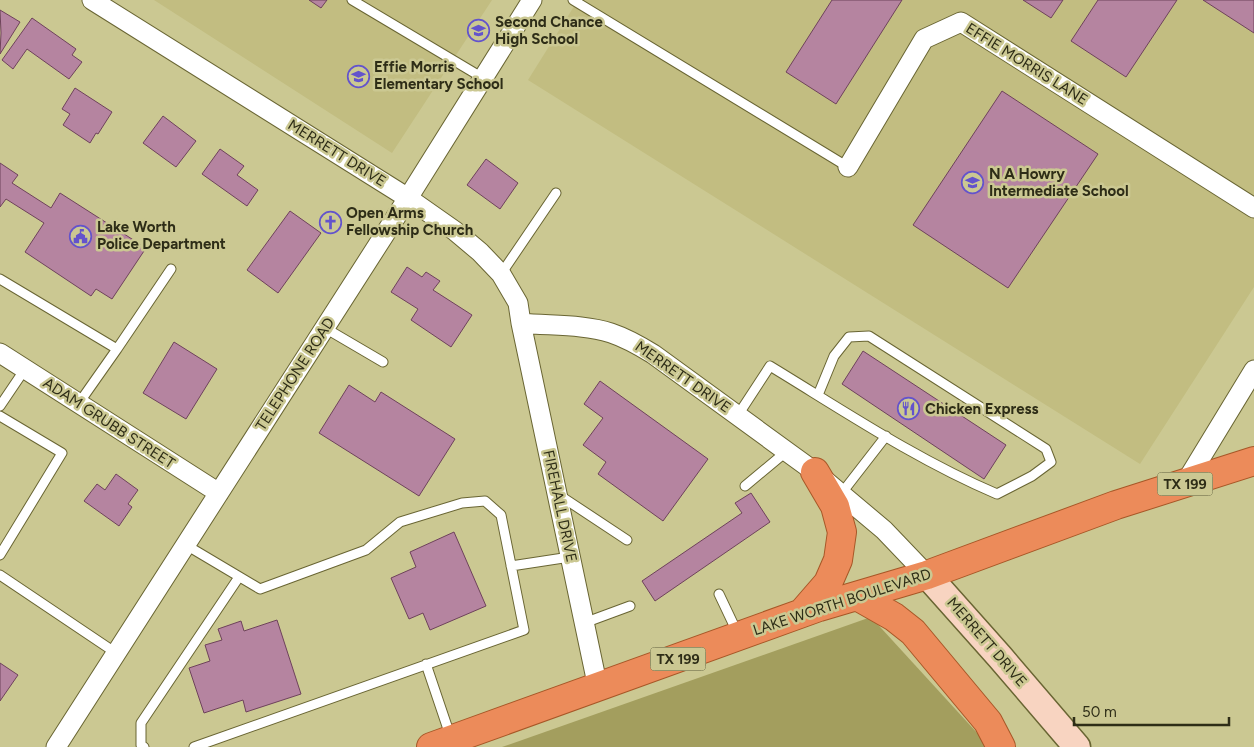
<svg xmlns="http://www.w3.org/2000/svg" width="1254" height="747" viewBox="0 0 1254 747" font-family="Figtree,sans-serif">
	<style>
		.built { fill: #c2bd81 }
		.green { fill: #a39e5e }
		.building { fill: #b584a0; stroke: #6e425b }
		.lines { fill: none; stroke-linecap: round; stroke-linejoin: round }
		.service-casing { stroke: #696533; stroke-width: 11 }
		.minor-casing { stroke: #696533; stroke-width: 21 }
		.secondary-casing { stroke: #696533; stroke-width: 29 }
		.trunk-casing { stroke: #a75727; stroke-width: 30 }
		.service { stroke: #fff; stroke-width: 9 }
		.minor { stroke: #fff; stroke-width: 19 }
		.secondary { stroke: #f8d4c1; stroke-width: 26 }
		.trunk { stroke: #ec8b5a; stroke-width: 28 }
		.labels { text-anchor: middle; stroke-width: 5; stroke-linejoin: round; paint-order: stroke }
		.shield { fill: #cbc892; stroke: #5d5c3c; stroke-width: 1 }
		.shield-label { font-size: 14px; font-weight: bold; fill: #2e2d17 }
		.poi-label { font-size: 15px; font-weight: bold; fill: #2e2d17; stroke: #cbc892; text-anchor: start }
		.street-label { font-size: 15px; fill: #2e2d17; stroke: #cbc892 }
	</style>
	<rect width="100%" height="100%" fill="#cbc892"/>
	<path class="built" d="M154,0H492L392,153Z
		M578,0H1254V287L1140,464L528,80Z"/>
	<path class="green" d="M871,617L990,747H502Z"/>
	<path class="building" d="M309,0H327L321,8Z
		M832,0H902L836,104L786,72Z
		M1023,0H1063L1051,18Z
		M1098,0H1177L1126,77L1071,41Z
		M1203,0H1254V33Z
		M0,10L20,22L0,54L1,33Z
		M32,18L76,49L72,55L82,62L69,79L27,49L13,69L2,60Z
		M75,88L112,112L98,134L96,133L90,143L63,125L70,114L62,109Z
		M1002,91L1098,154L1008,288L913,225Z
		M163,116L196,141L176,167L143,143Z
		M220,149L244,166L237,175L258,190L247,206L202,174Z
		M486,159L518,183L500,209L467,185Z
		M0,163L18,175L12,183L51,208L60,193L146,248L112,299L96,289L91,296L25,252L44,223L6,199L0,207Z
		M290,211L321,233L278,293L247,270Z
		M407,267L422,277L426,272L440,281L433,290L472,315L451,347L411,320L418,309L391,292Z
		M174,342L217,369L186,419L143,393Z
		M863,351L1006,445L984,479L842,384Z
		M600,381L708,459L663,521L598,474L606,462L583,445L603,418L584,404Z
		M349,385L375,402L381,392L455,439L419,496L319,433Z
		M116,474L138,490L128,504L132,507L119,526L84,501L97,484L105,490Z
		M751,493L770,522L655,601L642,581L742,513L735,503Z
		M454,532L486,606L430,630L423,613L409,619L391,578L416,567L410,552Z
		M277,620L301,694L246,712L243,700L204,713L189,668L210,661L205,645L222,640L218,629L241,621L244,631Z
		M0,663L18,675L0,701Z"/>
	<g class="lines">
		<defs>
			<path id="service" d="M352,0L483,78
				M573,0L848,167
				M501,274L556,193
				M0,279L117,349L79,403
				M325,328L383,362
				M117,349L171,269
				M0,406L25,369
				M738,415L770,366C844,411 917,460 997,494L1032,476L1051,462L1046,449L869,336L849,337L834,356L818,395
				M0,416L62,453L0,555
				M745,486L787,451
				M841,494L886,436
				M559,495L627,540
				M186,545L260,589L366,550L400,522L462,503L485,501L501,515L524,630L194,747
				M511,566L570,557
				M0,575L116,653
				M719,594L738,634
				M584,623L630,606
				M426,664L451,738
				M144,747L141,745V723L239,577"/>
			<path id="minor" d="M92,0L408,198L455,231L480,252L501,274L518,303L521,323L598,688
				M848,167L924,39L961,22L1254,208
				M521,323C550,326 583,324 611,333C626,338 640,346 653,354L815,472L884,530L927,575
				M0,353L219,493
				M1184,485L1254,370
				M56,747L408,198L532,0"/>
			<path id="secondary" d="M927,575L1000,657L1077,747"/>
			<path id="trunk" d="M857,596L894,617L913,632L988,722L1001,747
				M802,613L828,583L838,560L842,532L835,506L815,472
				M431,747L819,607L927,575L1116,505L1254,461"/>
		</defs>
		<use href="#service" class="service-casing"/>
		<use href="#minor" class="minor-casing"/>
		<use href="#secondary" class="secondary-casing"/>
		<use href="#trunk" class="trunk-casing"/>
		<use href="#service" class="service"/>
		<use href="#minor" class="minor"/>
		<use href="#secondary" class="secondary"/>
		<use href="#trunk" class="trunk"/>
	</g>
	<defs>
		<symbol id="school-ring" viewBox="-11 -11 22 22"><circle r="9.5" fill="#cbc892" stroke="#6353cc" stroke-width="1.5"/><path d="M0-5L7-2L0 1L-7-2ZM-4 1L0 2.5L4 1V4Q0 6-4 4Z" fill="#6353cc"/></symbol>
		<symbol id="church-ring" viewBox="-11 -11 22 22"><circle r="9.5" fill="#cbc892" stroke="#6353cc" stroke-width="1.5"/><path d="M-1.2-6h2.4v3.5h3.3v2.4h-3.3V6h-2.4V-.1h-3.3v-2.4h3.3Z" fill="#6353cc"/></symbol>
		<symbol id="civic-ring" viewBox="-11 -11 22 22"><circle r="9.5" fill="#cbc892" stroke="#6353cc" stroke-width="1.5"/><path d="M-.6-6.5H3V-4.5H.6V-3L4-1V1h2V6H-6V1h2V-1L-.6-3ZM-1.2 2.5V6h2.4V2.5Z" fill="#6353cc"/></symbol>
		<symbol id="restaurant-ring" viewBox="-11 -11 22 22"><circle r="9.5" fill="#cbc892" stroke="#6353cc" stroke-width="1.5"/><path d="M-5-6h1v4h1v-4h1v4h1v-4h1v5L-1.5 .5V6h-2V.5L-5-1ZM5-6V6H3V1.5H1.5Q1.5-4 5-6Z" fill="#6353cc"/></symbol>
	</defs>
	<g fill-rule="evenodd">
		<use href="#school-ring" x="466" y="18" width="25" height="25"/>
		<use href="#school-ring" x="346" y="64" width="25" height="25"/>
		<use href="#school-ring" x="960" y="170" width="25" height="25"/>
		<use href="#church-ring" x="318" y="210" width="25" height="25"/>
		<use href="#civic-ring" x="68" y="224" width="25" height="25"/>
		<use href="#restaurant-ring" x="896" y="396" width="25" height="25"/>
	</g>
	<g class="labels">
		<g class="shield">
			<rect x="1157.5" y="472.5" width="55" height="23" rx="4"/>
			<rect x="650.5" y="647.5" width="55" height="23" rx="4"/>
		</g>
		<g class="shield-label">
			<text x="1185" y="489">TX 199</text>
			<text x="678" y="664">TX 199</text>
		</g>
		<g class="poi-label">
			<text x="495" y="27">Second Chance<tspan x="495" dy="17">High School</tspan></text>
			<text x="374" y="72">Effie Morris<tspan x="374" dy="17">Elementary School</tspan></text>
			<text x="989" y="179">N A Howry<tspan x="989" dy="17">Intermediate School</tspan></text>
			<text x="346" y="218">Open Arms<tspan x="346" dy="17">Fellowship Church</tspan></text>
			<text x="97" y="232">Lake Worth<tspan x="97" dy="17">Police Department</tspan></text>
			<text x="925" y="414">Chicken Express</text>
		</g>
		<g class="street-label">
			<text transform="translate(1027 64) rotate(32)" y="5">EFFIE MORRIS LANE</text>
			<text transform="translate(337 153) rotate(32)" y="5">MERRETT DRIVE</text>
			<text transform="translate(295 374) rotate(-57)" y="5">TELEPHONE ROAD</text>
			<text transform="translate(683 377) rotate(35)" y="5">MERRETT DRIVE</text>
			<text transform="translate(109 423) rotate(33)" y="5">ADAM GRUBB STREET</text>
			<text transform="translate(560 506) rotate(78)" y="5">FIREHALL DRIVE</text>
			<text transform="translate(842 602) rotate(-18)" y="5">LAKE WORTH BOULEVARD</text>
			<text transform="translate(987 642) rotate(49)" y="5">MERRETT DRIVE</text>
		</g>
	</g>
	<path d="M1074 717v8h155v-8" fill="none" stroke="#2e2d17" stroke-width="2.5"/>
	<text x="1082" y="717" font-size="15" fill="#2e2d17" stroke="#cbc892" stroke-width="4" paint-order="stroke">50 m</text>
</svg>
